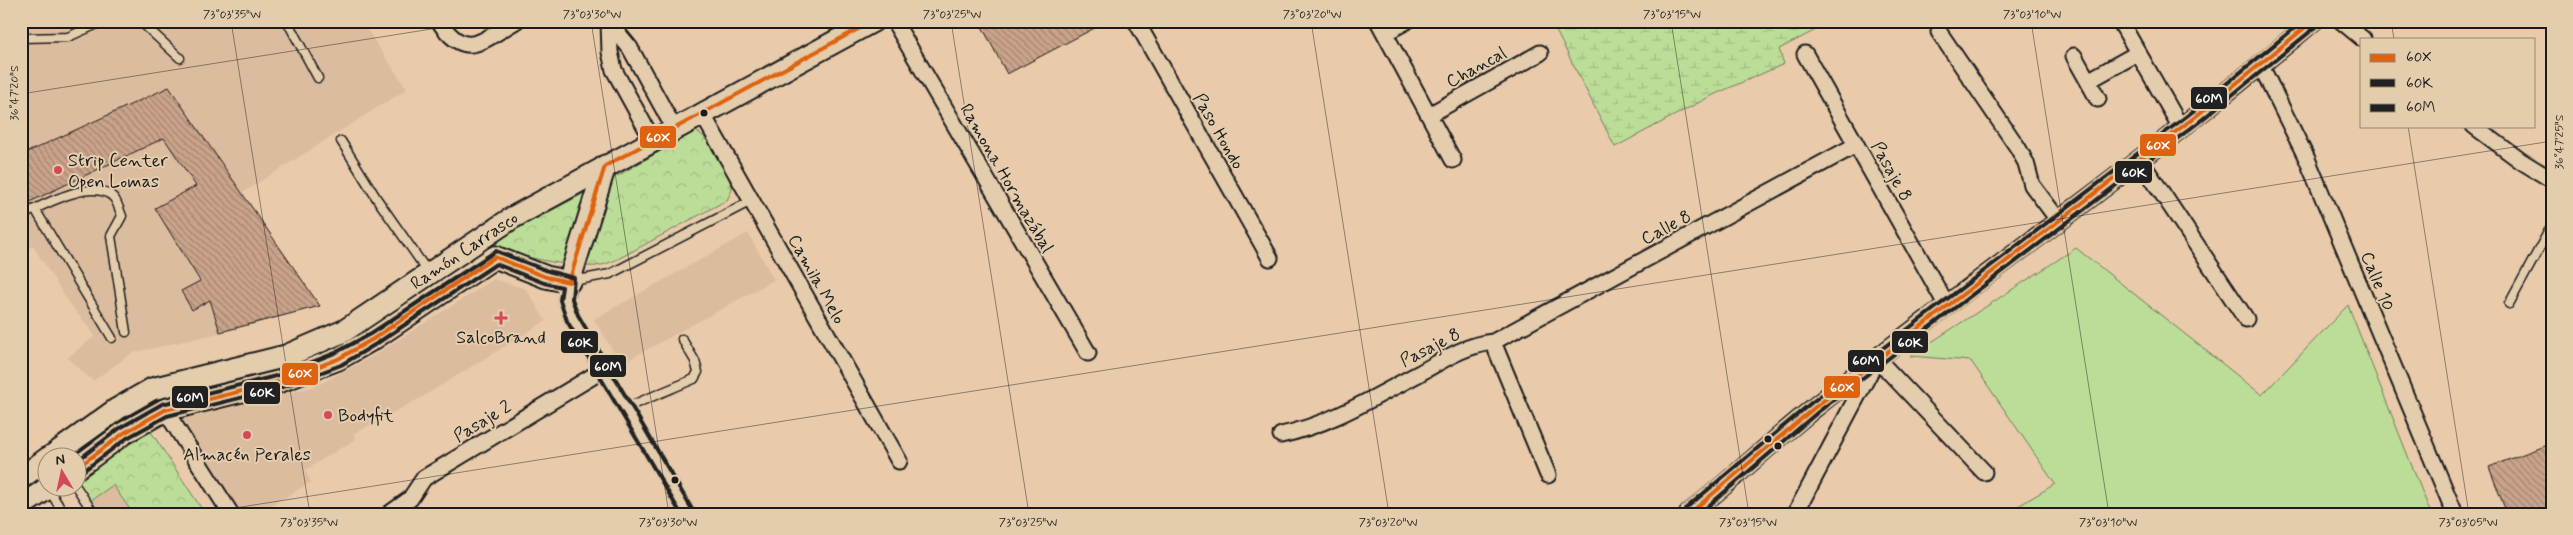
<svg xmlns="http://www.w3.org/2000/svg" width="2573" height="535" viewBox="0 0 2573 535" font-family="Mynerve,sans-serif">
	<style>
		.built { fill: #dcbc9e }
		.green { fill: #bcdd97; stroke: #6c7c5a }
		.wetland { fill: url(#wetland-marsh); stroke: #6c7c5a }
		.park { fill: url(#park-crowns); stroke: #6c7c5a }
		.building { fill: url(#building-back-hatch); stroke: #1c1c1c }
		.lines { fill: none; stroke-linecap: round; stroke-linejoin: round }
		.service-casing { stroke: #1c1c1c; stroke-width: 11 }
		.minor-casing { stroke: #1c1c1c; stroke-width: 19 }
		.tertiary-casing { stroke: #1c1c1c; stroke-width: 22 }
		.secondary-casing { stroke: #1c1c1c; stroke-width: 25 }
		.service { stroke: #e4cdad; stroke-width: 8 }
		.minor { stroke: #e4cdad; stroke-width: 15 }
		.tertiary { stroke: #e4cdad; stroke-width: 19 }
		.secondary { stroke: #e4cdad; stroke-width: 21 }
		.bus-1-casing { stroke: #e4cdad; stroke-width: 8 }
		.bus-2-casing { stroke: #e4cdad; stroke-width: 8 }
		.bus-3-casing { stroke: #e4cdad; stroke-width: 8 }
		.bus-1 { stroke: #df6210; stroke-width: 4 }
		.bus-2 { stroke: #212121; stroke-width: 4 }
		.bus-3 { stroke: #212121; stroke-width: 4 }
		.ticks { fill: none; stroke: #1c1c1c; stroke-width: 1; stroke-opacity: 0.45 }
		.bus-dot { fill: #1c1c1c; stroke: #e4cdad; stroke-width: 2 }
		.poi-dot { fill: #d1495b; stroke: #e4cdad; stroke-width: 2 }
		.labels { text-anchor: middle; stroke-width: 4; stroke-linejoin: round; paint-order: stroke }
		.street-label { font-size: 18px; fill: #1c1c1c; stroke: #e4cdad }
		.poi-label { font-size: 18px; fill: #1c1c1c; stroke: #e4cdad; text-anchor: start }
		.line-badge { stroke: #e4cdad; stroke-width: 2 }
		.badge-label { font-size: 14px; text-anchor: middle; font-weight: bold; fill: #fff }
		.neatline { fill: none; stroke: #1c1c1c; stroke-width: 2 }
		.ticks-label { font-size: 12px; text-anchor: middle; fill: #1c1c1c }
	</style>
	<defs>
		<pattern id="wetland-marsh" width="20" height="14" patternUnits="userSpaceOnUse" patternTransform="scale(1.25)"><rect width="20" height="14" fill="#bcdd97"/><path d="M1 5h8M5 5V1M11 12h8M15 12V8" fill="none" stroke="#a1bd82"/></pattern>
		<pattern id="park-crowns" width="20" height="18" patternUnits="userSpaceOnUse" patternTransform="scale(1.25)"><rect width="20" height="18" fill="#bcdd97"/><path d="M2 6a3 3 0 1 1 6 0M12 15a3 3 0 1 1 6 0" fill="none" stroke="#a1bd82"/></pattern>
		<pattern id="building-back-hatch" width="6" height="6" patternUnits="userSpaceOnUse" patternTransform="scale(1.25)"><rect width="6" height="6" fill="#caa38a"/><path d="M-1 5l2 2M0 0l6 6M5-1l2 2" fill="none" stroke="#a38470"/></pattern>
	</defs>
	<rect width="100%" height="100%" fill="#e9cbab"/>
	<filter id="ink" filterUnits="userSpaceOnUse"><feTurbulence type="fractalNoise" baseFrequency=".02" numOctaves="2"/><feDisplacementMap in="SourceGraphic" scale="10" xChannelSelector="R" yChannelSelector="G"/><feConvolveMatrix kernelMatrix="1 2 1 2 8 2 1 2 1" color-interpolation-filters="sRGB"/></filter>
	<g filter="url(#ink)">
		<path class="built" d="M21,21H361L407,89L242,193L320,306L237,329L132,353L93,381L67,358L95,336L67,300L33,246L21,252Z
			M748,233L774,280L621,364L594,319Z
			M494,279L526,289L546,321L419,399L353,434L356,439L305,470L311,482L257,514H242L178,420L316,386L371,357Z
			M113,485L133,514H70Z"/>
		<path class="green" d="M2076,248L2262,395L2348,305L2431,514H2005L2055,484L1971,361L1910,356Z"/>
		<path class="wetland" d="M1551,21H1833L1779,49L1784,64L1713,95L1615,147Z"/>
		<path class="park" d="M695,131C707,133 731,177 732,190L727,200L618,259C611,262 604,265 596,266C579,268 503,256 495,243L501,237L619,175Z
			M144,421L205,514H133L113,485L87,503C84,498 78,492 78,486C73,462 126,433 144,421Z"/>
		<path class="building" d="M979,21H1108L1007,74Z
			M169,87L242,193L320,306L220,332L210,300L192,310L181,291L200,281L155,208L196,186L164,138L21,206V155Z
			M2552,443V514H2507L2489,467Z"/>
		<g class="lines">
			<defs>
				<path id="service" d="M140,21L180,58
					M287,21L318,78
					M21,38L68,37L104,21
					M341,141L377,199L428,272
					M35,209L112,338
					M21,216C41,206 94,176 114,198C117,202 120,211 122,216L111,236L126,332
					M573,281L610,274L751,201
					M2509,304L2552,225
					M625,408L694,379L698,372L695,361L682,339
					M36,469L64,514
					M77,488L94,514"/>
				<path id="minor" d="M439,21C466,62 482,40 516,21
					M608,21L630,48L675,130
					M894,21L1088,353
					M1136,21L1270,258
					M1378,21L1453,160
					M2120,21L2181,128
					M2341,21L2363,39
					M609,23L610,52L614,70L653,141
					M1939,32L2018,148L2026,163L2032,185L2059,221
					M1385,33L1407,21
					M1805,54L1947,306
					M2074,56L2098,99
					M2261,66L2307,159L2455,514
					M2088,81L2138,53
					M703,115L899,461
					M1429,115L1540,53
					M2474,126L2521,161L2552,180
					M2140,160L2246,319
					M569,282L566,299L572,318L688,514
					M1493,342L1548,475
					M165,410L231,514
					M1281,435C1332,424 1374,397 1420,373C1443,360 1465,345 1493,342L1856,145
					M389,514L410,499L424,478L603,370
					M1795,514L1877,359L1984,472"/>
				<path id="tertiary" d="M1689,514C1738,475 1783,431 1833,393C1992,267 2159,152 2313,21"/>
				<g id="secondary">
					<path d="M495,257L546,277L569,282L605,166"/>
					<path id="s1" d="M49,458L117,409L152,389L286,356L344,331L512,218L873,21"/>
					<path d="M78,467L124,433L165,410L278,382L338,359L373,339L495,257"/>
					<path d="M21,478L48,458"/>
					<path d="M21,506L48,488"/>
				</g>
			</defs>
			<use href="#service" class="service-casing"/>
			<use href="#minor" class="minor-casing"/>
			<use href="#tertiary" class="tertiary-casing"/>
			<use href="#secondary" class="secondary-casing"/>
			<use href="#service" class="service"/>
			<use href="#minor" class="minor"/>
			<use href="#tertiary" class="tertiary"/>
			<use href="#secondary" class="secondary"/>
			<defs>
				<path id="bus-1" d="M78,467L124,433L165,410L278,382L338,359L373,339L495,257L546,277L569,282L605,166L873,21
					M1689,514L1814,408L2195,117L2313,21"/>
				<path id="bus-2" d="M82,472L127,438L167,416L280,388L341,365L376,344L496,264L544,283L562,287L560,300L567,321L681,514
					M1699,514L1818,412L2199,122L2317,26"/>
				<path id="bus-3" d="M78,460L120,428L162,404L276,376L335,353L370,334L496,251L548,271L574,278L572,299L578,315L693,511
					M1685,509L1811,403L2192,112L2303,21"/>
			</defs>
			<use href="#bus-1" class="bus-1-casing"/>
			<use href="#bus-2" class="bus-2-casing"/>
			<use href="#bus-3" class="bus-3-casing"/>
			<use href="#bus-1" class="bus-1"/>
			<use href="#bus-2" class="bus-2"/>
			<use href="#bus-3" class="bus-3"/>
		</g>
	</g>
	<path class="ticks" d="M231,21L310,514M591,21L669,514M951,21L1029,514M1311,21L1389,514M1671,21L1749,514M2031,21L2109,514M2391,21L2394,39M21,94L482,21M2408,126L2469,514M197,514L2552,141"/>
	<g class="bus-dot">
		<circle cx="704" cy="113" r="4.5"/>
		<circle cx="1768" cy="439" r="4.5"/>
		<circle cx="1778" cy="446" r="4.5"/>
		<circle cx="675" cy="480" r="4.5"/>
	</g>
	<g class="poi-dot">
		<circle cx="58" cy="170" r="5"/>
		<path d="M498.5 310.5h5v5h5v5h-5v5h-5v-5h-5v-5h5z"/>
		<circle cx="328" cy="415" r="5"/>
		<circle cx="247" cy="435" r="5"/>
	</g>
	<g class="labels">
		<g class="street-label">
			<text transform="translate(1476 67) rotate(-29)" y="6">Chancal</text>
			<text transform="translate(1219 131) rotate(60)" y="6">Paso Hondo</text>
			<text transform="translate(1892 171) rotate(61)" y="6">Pasaje 8</text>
			<text transform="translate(1007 178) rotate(60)" y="6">Ramona Hormazábal</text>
			<text transform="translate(1666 227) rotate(-28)" y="6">Calle 8</text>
			<text dy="6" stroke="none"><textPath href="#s1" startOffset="470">Ramón Carrasco</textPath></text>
			<text transform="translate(817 279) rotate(61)" y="6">Camila Melo</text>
			<text transform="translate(2378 281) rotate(68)" y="6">Calle 10</text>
			<text transform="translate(1430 347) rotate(-27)" y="6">Pasaje 8</text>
			<text transform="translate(482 421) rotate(-31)" y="6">Pasaje 2</text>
		</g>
		<g class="poi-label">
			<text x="68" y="166">Strip Center<tspan x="68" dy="21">Open Lomas</tspan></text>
			<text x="501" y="343" text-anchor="middle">SalcoBrand</text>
			<text x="338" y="421">Bodyfit</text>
			<text x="247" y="460" text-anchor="middle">Almacén Perales</text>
		</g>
	</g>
	<g class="line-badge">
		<rect x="2190" y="86" width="38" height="24" rx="5" fill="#212121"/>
		<rect x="639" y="125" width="38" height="24" rx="5" fill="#df6210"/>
		<rect x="2139" y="133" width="38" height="24" rx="5" fill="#df6210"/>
		<rect x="2114" y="160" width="39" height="24" rx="5" fill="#212121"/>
		<rect x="560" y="330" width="39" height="24" rx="5" fill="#212121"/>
		<rect x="1891" y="330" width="38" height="24" rx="5" fill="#212121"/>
		<rect x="1847" y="349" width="38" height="24" rx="5" fill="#212121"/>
		<rect x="589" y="354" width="38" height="24" rx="5" fill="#212121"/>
		<rect x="281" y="362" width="38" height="24" rx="5" fill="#df6210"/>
		<rect x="1823" y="375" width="38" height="24" rx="5" fill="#df6210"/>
		<rect x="243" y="381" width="38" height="24" rx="5" fill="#212121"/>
		<rect x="171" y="385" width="38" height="24" rx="5" fill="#212121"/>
	</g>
	<g class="badge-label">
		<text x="2209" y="103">60M</text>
		<text x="658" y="142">60X</text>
		<text x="2158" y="150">60X</text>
		<text x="2134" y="177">60K</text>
		<text x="580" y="347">60K</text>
		<text x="1910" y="347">60K</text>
		<text x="1866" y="365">60M</text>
		<text x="608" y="371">60M</text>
		<text x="300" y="378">60X</text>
		<text x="1842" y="392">60X</text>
		<text x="262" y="397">60K</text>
		<text x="190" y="402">60M</text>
	</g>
	<rect width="2573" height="535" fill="none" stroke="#e4cdad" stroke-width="55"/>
	<rect x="2360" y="38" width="175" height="90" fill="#e4cdad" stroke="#948673"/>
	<rect x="2370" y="54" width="25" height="8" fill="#df6210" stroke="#948673"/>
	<text x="2406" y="62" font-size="15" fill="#1c1c1c">60X</text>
	<rect x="2370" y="79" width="25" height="8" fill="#212121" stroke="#948673"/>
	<text x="2406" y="88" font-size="15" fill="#1c1c1c">60K</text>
	<rect x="2370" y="104" width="25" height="8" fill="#212121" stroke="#948673"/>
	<text x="2406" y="112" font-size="15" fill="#1c1c1c">60M</text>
	<g transform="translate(62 472) rotate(351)"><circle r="24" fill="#e4cdad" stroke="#948673"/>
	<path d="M0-4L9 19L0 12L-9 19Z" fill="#d1495b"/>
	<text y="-8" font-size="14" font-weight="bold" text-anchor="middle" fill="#1c1c1c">N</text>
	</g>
	<rect x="28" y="28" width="2518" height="480" class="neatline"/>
	<g class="ticks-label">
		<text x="232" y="18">73°03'35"W</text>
		<text x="592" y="18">73°03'30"W</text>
		<text x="952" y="18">73°03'25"W</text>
		<text x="1312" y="18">73°03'20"W</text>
		<text x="1672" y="18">73°03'15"W</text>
		<text x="2032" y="18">73°03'10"W</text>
		<text transform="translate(14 93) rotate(-90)" y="4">36°47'20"S</text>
		<text transform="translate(2559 142) rotate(-90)" y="4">36°47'25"S</text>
		<text x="309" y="526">73°03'35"W</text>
		<text x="668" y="526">73°03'30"W</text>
		<text x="1028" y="526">73°03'25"W</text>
		<text x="1388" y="526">73°03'20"W</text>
		<text x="1748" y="526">73°03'15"W</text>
		<text x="2108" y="526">73°03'10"W</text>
		<text x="2468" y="526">73°03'05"W</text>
	</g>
</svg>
